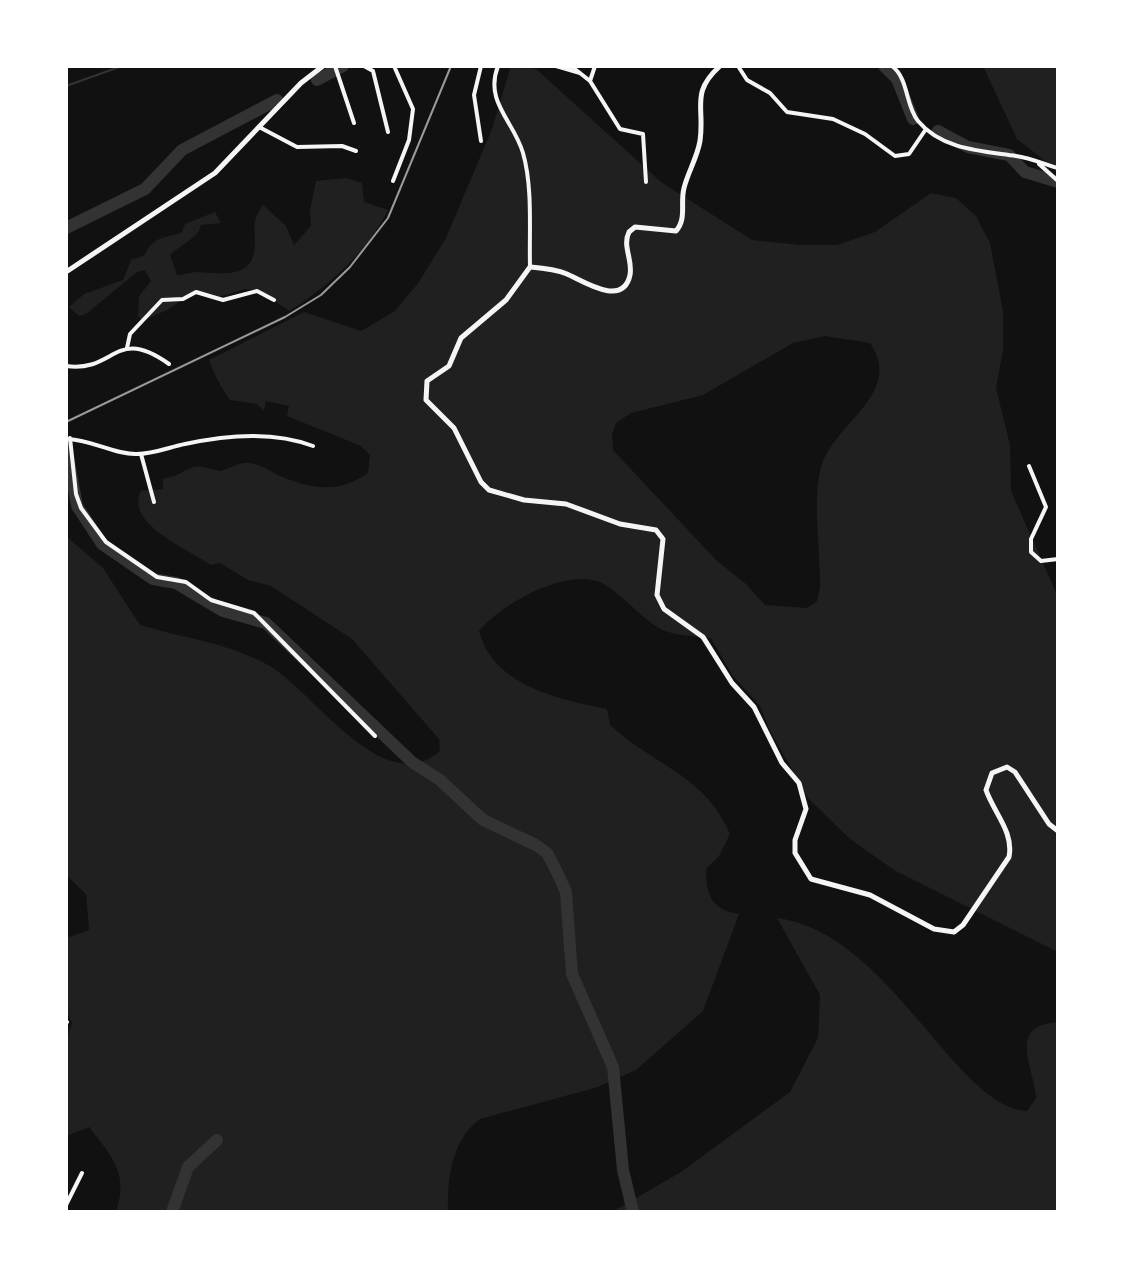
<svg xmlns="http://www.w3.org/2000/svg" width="1124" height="1278" viewBox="0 0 1124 1278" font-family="'Sofia Sans Condensed',sans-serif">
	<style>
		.green { fill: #202020; fill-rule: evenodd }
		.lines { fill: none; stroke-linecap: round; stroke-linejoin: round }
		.stream { stroke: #333; stroke-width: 2 }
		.river { stroke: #333; stroke-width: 12 }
		.minor { stroke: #f5f5f5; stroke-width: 4 }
		.tertiary { stroke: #f5f5f5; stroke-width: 5 }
		.rail { stroke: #9a9a9a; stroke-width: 2 }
	</style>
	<rect width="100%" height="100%" fill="#111"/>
	<path class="green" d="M511,66L536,69L661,182L752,240L801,245H837L875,232L931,193L956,198L976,216L990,243L1003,311V350L996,388L1010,445L1011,491L1058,597V952L894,870L850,839L808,798L770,731L760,706L732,675L711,638C697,636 676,636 663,630C644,621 624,596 604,584C570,565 502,603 479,631C493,686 559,699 607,709L610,725C653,765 705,775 730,834L719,856L706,869C706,894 711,910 739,914L703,1011L636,1070L598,1087L480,1119C452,1140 447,1178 448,1212H116C129,1172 112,1157 89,1127L66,1136V1041L72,1023L66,1010V938L89,930L86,894L66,875V536L103,568L140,625C186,639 226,642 268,665C312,689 383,801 440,751L439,739L352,639L271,586L248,580L220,563L211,565C187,549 124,523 141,491L163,489V479L177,475C199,462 197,467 221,471C228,469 238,463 245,463C258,462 269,471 280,476C311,489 338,494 368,473L370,455L361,446L287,416L289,406L266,401L264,411L257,404L230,400C221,387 214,375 209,360L304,312L361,331L395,311L419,282L446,238L492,129ZM825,336L870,343C904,393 836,422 822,464C811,498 821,552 820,588L817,601L807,608L765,605L746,584L717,561L613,450L612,435L616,423L631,413L703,395L793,343Z
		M983,66H1058V171L1017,139Z
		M347,178L362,183L364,202L388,210C367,252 328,287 289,311L261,291L245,289L219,297C188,284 191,296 167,310C159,314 150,317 142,321L138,316L139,296L151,281L145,270L137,272L86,314L79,316L69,307L84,294L123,280L131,260L145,255C153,235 166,239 182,232L185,224L215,212L221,223L201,225C199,238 180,245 170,255L177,275C183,275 189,273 195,272C214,272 250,281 254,252C258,230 248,227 263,205L286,226L294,245L311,226L310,210L316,181Z
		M777,918C889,932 955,1108 1027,1111L1036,1098C1033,1064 1007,1026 1058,1022V1212H612L681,1172L790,1092L818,1038L820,995Z"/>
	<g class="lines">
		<path class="stream" d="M66,86L122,66"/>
		<path class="river" d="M884,66L897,79L913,119
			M317,80L343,66
			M938,131L968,147L1009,155L1025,172L1058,182
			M66,228L145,189L182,150L277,100
			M66,445L77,506L102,544L153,579L176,583L223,611L266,623L412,762L440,780L483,820L536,845L547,853L557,872L566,892L572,974L613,1067L623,1170L633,1212
			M172,1212L188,1167L217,1140"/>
		<path class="minor" d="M335,66L354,123
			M364,66L373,71L388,132
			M481,66L474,95L481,141
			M498,66C484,102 514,121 523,153C533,188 529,231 530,267
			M556,66L580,73
			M571,66L590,81L620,129L643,134L646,182
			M738,66L747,80L770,93L787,112L833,119L865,134L895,156L909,154L926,129
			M892,66C909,79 905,105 918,121C942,150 983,151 1016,156C1030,158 1044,164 1058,168
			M590,81L595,66
			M261,128L297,147L342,146L356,151
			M1039,164L1058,181
			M393,181L409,140L413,109L394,66
			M127,348L130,334L162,300L183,299L196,292L223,300L257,291L274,300
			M66,366C116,373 114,325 169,364
			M70,438L76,494L81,508L106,542L157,577L186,582L211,600L254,613L375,736
			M66,439C91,439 115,455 137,454C153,454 170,447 185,444C226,435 274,431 313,446
			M141,454L154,502
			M1029,466L1046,507L1031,539V552L1041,561L1058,559
			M66,1023L67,1022
			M66,1205L82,1173"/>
		<path class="tertiary" d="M720,66C690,93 705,107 700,141C697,158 688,172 684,188C680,203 687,219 676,231L635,227L629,232C622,246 633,260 630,275C623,308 583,281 567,274C555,269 542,268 530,267L506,300L461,338L449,366L427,381L426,400L454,428L481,482L489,490L524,500L566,504L620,524L656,530L663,539L657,595L664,609L703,637L732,683L754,707L782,763L799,783L806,809L795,840V853L811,879L870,895L934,929L954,932L963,925L1009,857C1014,832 994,813 986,790L992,773L1007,767L1015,772L1049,824L1058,831
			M66,272L215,173L301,83L323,66"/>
		<path class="rail" d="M66,422L285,317L321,295L350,267L388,218L451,66"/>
	</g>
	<rect width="1124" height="1278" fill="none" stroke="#ffffff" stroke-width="136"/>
</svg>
